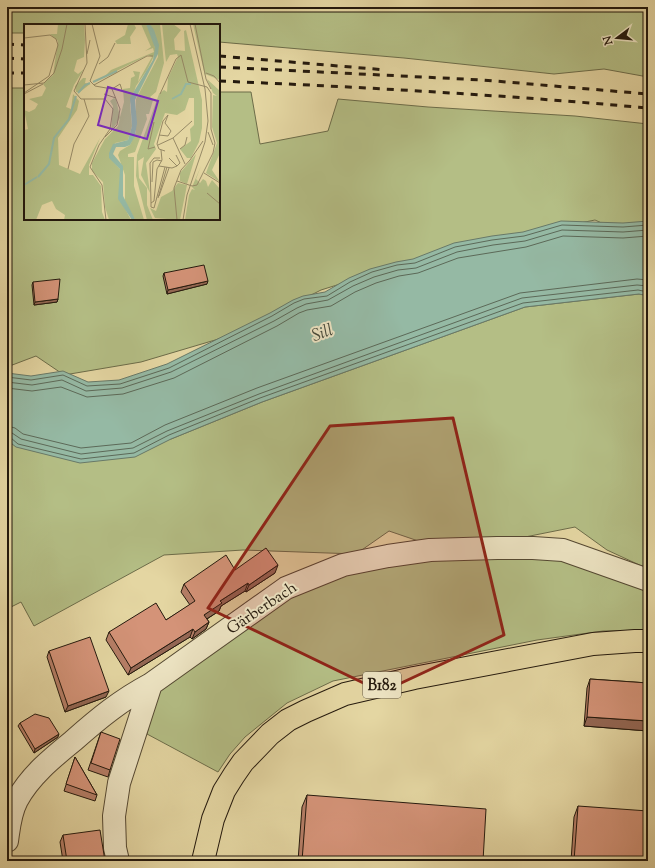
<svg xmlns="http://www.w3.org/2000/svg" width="655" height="868" viewBox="0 0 655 868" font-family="'Sorts Mill Goudy',serif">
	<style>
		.green { fill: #b4be85; stroke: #6c6c49 }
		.water { fill: #95b9a4; stroke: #687968 }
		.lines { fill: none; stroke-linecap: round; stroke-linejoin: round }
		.shore { stroke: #5c6958; stroke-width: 1 }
		.minor-casing { stroke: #544832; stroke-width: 24 }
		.major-casing { stroke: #24190d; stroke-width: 24 }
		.minor { stroke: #ede4c3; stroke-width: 22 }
		.major { stroke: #e4d6a2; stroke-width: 22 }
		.rail { stroke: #24190d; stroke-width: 3; stroke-dasharray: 7 7; stroke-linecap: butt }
		.wall { fill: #b67e67; stroke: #24190d }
		.shaded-wall { fill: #946754; stroke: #24190d }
		.building { fill: #d49378; stroke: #24190d }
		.marked { fill: #8f2418; fill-opacity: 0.2; stroke: #8f2418; stroke-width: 3; stroke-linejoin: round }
		.labels { text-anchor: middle; stroke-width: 4; stroke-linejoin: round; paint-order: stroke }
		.shield { fill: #ede4c3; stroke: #605644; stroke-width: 1 }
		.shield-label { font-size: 15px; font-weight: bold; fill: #24190d }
		.street-label { font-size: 16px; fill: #24190d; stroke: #ede4c3 }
		.water-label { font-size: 17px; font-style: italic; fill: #46493a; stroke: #ede4c3 }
		.inset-river { fill: none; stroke: #95b9a4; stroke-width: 2 }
		.inset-road { fill: none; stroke: #978a66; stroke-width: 1 }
		.view { fill: #7b2cbf; fill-opacity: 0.15; stroke: #7b2cbf; stroke-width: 2 }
		.inset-edge { fill: none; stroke: #24190d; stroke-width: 2 }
	</style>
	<rect width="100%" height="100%" fill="#e4d6a2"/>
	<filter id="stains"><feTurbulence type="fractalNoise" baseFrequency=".005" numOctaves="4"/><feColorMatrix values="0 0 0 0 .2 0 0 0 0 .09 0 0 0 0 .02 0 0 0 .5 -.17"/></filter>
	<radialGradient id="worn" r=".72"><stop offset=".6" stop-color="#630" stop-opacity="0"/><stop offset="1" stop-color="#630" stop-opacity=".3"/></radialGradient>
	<path class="green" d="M7,7H648V77L604,69L554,74L404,58L219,42V25H25V33H7Z
		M7,88H25V219H219V92H251L260,144L328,131L338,99L428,107L575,116L648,124V240H639L595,220L455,248L321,290L232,335L141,362L64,375L36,356L7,367V150H8L7,142Z
		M639,294H648V569L607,550L575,527L525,537L433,546L389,531L356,554L243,550L164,555L34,626L21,602L7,609V418L171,439L262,402L525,307Z
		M542,553L648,584V630L603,631L537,640L333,681L287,703L245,737L230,754L218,772L147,734L158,685L284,595L395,559Z"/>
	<path class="water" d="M561,221L623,223L648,221V296L639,294L525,307L262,402L171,439L135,457L80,463L16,447L7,440V373L31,376L63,371L88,382L119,380L167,364L270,313L293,300L303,296L325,292L349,278L370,269L396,262L413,259L454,243L492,236L523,232Z"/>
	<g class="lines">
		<path class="shore" d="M7,377L31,380L63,375L87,386L120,384L169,368L272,316L294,303L304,299L327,296L350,282L372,272L397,265L415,263L455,247L492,240L524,236L562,225L623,227L648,225
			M7,382L32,385L62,380L86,391L122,388L171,372L274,321L297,308L306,304L328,300L353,286L374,277L398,270L416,268L457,252L493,245L525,241L562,230L623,232L648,230
			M7,388L32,391L61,387L87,397L123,394L174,378L277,326L299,313L307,310L331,306L355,292L376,283L399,276L418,273L458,258L526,247L563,236L623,238L648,236
			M7,426L15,428L23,434L81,448L131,443L165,425L257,388L520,293L637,279L648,280
			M7,432L12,433L21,439L81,454L133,448L167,431L259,394L522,298L637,285L648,286
			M7,437L11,438L18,444L81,459L134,453L169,435L260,398L523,303L638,290L648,292"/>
		<defs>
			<path id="minor" d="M7,841C9,827 10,813 17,800C30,776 52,758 73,741C99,718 121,700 151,684L286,588L343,565L388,556L430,550L497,548H533L563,550L648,580
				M118,861L115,848L114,816L119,783L151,684"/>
			<path id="major" d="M203,861L213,819L224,791L234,775L243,762L270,734L288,720L306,711L345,694L414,678L593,644L635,641H648"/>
		</defs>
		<use href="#minor" class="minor-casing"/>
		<use href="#major" class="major-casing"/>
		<use href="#minor" class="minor"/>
		<use href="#major" class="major"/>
		<path class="rail" d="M7,44L25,45
			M219,56L386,70
			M7,58L25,59
			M219,67L483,80L648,94
			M7,73H25
			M219,81C362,87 505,95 648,108"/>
	</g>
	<path class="wall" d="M164,273L207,284L167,294L163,276Z
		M33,282L58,299L57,302L34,305L32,285Z
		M235,570L275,573L246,592L245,591L221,606L219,611L207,619L209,622L206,629L192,639L190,637L128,675L106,640L109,632L166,620L190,605L181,592L184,584Z
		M49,651L106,697L65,712L47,657Z
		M590,679L648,683V731L584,726L587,688Z
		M20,723L58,737L34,753L18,726Z
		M101,732L110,770L108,777L88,770Z
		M75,757L97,795L95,801L64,791Z
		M307,795L483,861H298L302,807Z
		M578,806L648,861H571L574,817Z
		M63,835L105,861H63L60,842Z"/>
	<path class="shaded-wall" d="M208,281L207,284L167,294L168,290Z
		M58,299L57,302L34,305L35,302Z
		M278,565L275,573L246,592L249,585Z
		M248,583L245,591L221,606L219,611L202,622L204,615L220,601Z
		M209,622L206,629L192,639L195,632Z
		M193,629L190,637L128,675L131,668Z
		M109,691L106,697L65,712L68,706Z
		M587,717L648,721V731L584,726Z
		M59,734L58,737L34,753L35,749Z"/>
	<path class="building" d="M204,265L208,281L168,290L164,273Z
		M60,279L58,299L35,302L33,282Z
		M266,548L278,565L249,585L248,583L220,601L222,603L204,615L209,622L195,632L193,629L131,668L109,632L156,603L166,620L195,601L184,584L226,555L235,570Z
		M90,637L109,691L68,706L49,651Z
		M590,679L648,683V721L587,717Z
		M35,714L49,718L59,734L35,749L20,723Z
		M101,732L120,739L110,770L91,763Z
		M75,757L97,795L66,784Z
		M307,795L486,809L483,861H302Z
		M578,806L648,811V861H574Z
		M100,830L105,861H67L63,835Z"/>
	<path class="marked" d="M453,418L504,635L382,692L208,608L330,426Z"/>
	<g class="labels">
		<rect class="shield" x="363" y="672" width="38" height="26" rx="3"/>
		<g class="shield-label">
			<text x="382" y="690">B182</text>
		</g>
		<g class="street-label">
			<text transform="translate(261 607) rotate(-34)" y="6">Gärberbach</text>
		</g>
		<g class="water-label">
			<text transform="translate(322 332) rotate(-19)" y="6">Sill</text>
		</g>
	</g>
	<g transform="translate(24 24)">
		<rect width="196" height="196" fill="#e4d6a2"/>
		<path d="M34,0H60L61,16L60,33L53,36L50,47L54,50L60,45L50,61L42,83L47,85L49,70L55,77L53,86L34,114L35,141L56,150L76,114L65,141V151H69L77,162L78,188L81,196H40L41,191L32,185L28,177L18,181L12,196L0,195V106L4,105L0,86L5,88L11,85L14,80L5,75L18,72L22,64L19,60L29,51L34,17L26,10H33ZM104,0H110L112,4L106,13L107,20H93L91,17L101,11ZM117,0H122L129,13L131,24V30L123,46L112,62L106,80L108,102L104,116L91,119L85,133L96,145L97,177L107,196H85L81,183L79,158L68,147V139L81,115L94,102L96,94L87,108L89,82L86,77L90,74L92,75L96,93L100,78L99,65L106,64L107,54L111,52L109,47L116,48L114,58L128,33L124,31L79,54L87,46L130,28L129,24L121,27L127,23ZM126,0H136L140,39L132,68L126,73L129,76L125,90H122L123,95L111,128L104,130V133H110V162L120,196H111L101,177V151L94,131L96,127L106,121L112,108V75L134,33V21ZM138,0H149L157,6L150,15L151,26L161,27L160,7L162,6L178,76V104L175,118L167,134H163L156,125L167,117L166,105L170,101V74H165L161,86L153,91L141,89L130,120L132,125L122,139L126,169L117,151L120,133L114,137L115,154L123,164V181L129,196H123L112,152L113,131L135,70L140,66L143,68L144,54L154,33L153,30L146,31L142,38ZM169,0H196V56L181,50V52ZM59,54H62L61,59L66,60L56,68H52L51,62ZM183,55L196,67V129L188,146L196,158L182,149L193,119L188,103L189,71L193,72L189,69ZM172,130L163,160L156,157V149ZM177,142L172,155L176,159L179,155L182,157L184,163L188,156L196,165V196H161L165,171L168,165L171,166L168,163ZM154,159L163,161L156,196L131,194L126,184L132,187L137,173L148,167Z" fill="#b4be85"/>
		<path d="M122,0H126L130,6L135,21L134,30L111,76L113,99L111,112L106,121L101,123H92L89,130L99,142V172L110,193L111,196H108L94,175L96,145L85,134V129L89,120L104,116L108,102L106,74L129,36L131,24Z" fill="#95b9a4"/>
		<path class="inset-river" d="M69,58L93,47M54,69L61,61L66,59M148,75L157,70L162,60H167M14,153L25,140L30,114L45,95L52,72M0,161L13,153"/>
		<path class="inset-road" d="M61,0L63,39L50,67L57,75H81L89,85L86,105L75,121L66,143L78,161L82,196M68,0L76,32L66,57L71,62L88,65L96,85L93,101L81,113M171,0L182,55L187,65M0,14L26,11L32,15L34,21L25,52L0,69M63,30L66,16M75,40L84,33L91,19M182,49L190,52L196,59M0,61L20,59L30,49L38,25L43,0M70,61L123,32H129M88,65L96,60L98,66M0,70L19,60M80,70L92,74M136,70L152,35L157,31L164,58L183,63L187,69V105L191,119L189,129L173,161L168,162L153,157M130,98L124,125L131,123M184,108L189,121M135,111L144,112L147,107L141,99L144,91L139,97L133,120L135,125L141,127M149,114L161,140M134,121L149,114L168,97M156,125L161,121L163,113M136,134H130L126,139L127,179L130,177L133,145L138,136L137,126M145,134L153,142L156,139L152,131M166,136L179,117M135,142L148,144L153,142M44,145L50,120L65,92L60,75M180,149L196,159M128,158L129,138L133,136L138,137M150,164L157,146L166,136M150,164L153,196M183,169L196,180M135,172L145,144M134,174L143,143M127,179V183L130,184L141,143M159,196L163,171L181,118L184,97L181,65L166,0"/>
		<path class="view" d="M84,63L134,77L123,115L74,101Z"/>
		<rect width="196" height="196" class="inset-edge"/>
	</g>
	<rect width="655" height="868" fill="none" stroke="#e4d6a2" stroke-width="24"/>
	<rect x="8" y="8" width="639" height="852" fill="none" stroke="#24190d" stroke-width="2"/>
	<rect x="12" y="12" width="631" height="844" fill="none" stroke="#24190d"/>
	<g transform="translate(617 38) rotate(254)" stroke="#ede4c3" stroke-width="3" paint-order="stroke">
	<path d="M0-3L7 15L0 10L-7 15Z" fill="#24190d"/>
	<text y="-6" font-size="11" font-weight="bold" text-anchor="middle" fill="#24190d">N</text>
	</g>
	<rect width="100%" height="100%" filter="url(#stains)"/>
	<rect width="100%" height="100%" fill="url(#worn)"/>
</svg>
